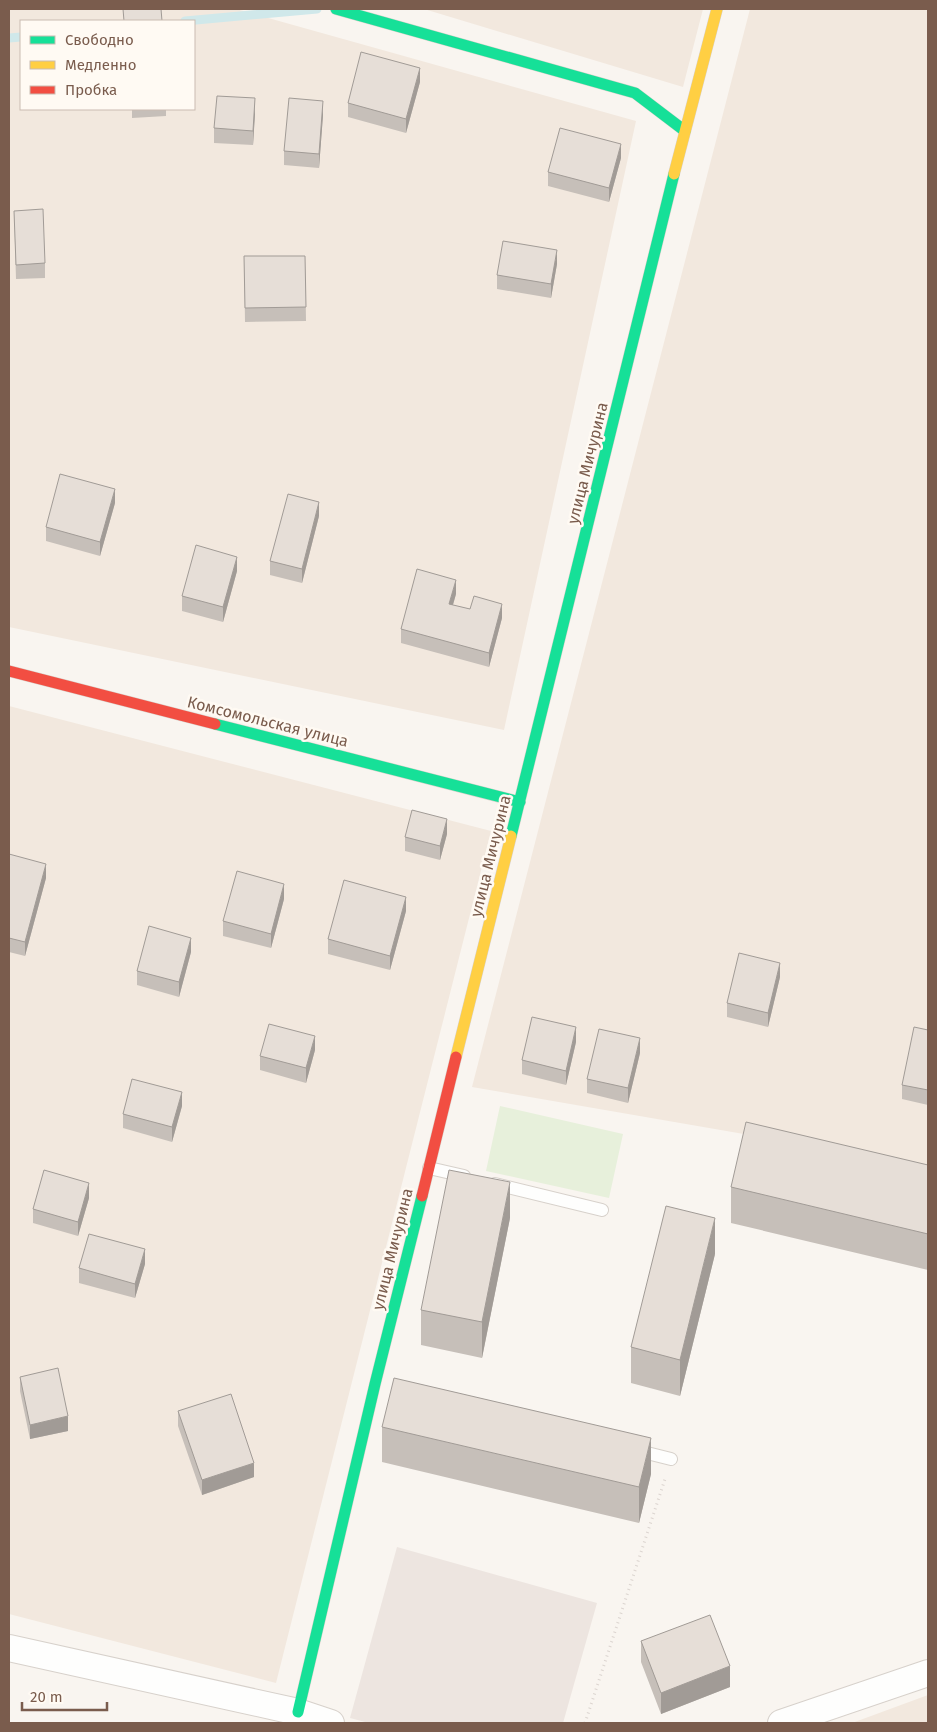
<svg xmlns="http://www.w3.org/2000/svg" width="937" height="1732" viewBox="0 0 937 1732" font-family="'Fira Sans',sans-serif">
	<style>
		.residential { fill: #f2e8de; fill-rule: evenodd }
		.industrial { fill: #ede5e0 }
		.green { fill: #e7f0db }
		.lines { fill: none; stroke-linecap: round; stroke-linejoin: round }
		.stream { stroke: #d0e8ea; stroke-width: 9 }
		.lane-casing { stroke: #d7d1cb; stroke-width: 14 }
		.street-casing { stroke: #d7d1cb; stroke-width: 28 }
		.fast-casing { stroke: #d9d2cb; stroke-width: 12 }
		.slow-casing { stroke: #d9d2cb; stroke-width: 12 }
		.jam-casing { stroke: #d9d2cb; stroke-width: 12 }
		.path { stroke: #dcd5d0; stroke-width: 3; stroke-dasharray: 1 4; stroke-linecap: butt }
		.lane { stroke: #fefefd; stroke-width: 12 }
		.street { stroke: #fefefd; stroke-width: 26 }
		.fast { stroke: #16e098; stroke-width: 11 }
		.slow { stroke: #ffcf43; stroke-width: 11 }
		.jam { stroke: #f24e42; stroke-width: 11 }
		.wall { fill: #c6bfb9 }
		.shaded-wall { fill: #a19b96 }
		.building { fill: #e6ded7; stroke: #a19b96 }
		.labels { text-anchor: middle; stroke-width: 5; stroke-linejoin: round; paint-order: stroke }
		.street-label { font-size: 16px; fill: #7a5c4d; stroke: #fffaf3 }
	</style>
	<rect width="100%" height="100%" fill="#f9f5f0"/>
	<path class="residential" d="M9,9H236L636,121L504,730L9,627ZM21,21H194V109H21Z
		M424,9H703L683,87Z
		M750,9H928V1166L472,1087Z
		M9,706L491,831L276,1683L9,1614Z
		M928,1695V1723H852Z"/>
	<path class="industrial" d="M397,1547L597,1603L563,1723H369L350,1718Z"/>
	<path class="green" d="M500,1106L623,1134L609,1198L486,1171Z"/>
	<g class="lines">
		<path class="stream" d="M185,21L317,9
			M9,38L21,37"/>
		<defs>
			<path id="lane" d="M429,1168L464,1176
				M495,1184L602,1210
				M635,1450L671,1459"/>
			<path id="street" d="M9,1648L298,1712L331,1723
				M781,1723L928,1673"/>
			<path id="fast" d="M336,9L635,93L685,131
				M215,724L520,802
				M511,836L674,174
				M298,1712L375,1384L422,1196"/>
			<path id="slow" d="M674,174L717,9
				M456,1057L511,836"/>
			<path id="jam" d="M9,671L215,724
				M422,1196L456,1057"/>
		</defs>
		<use href="#lane" class="lane-casing"/>
		<use href="#street" class="street-casing"/>
		<use href="#fast" class="fast-casing"/>
		<use href="#slow" class="slow-casing"/>
		<use href="#jam" class="jam-casing"/>
		<path class="path" d="M585,1723L665,1479"/>
		<use href="#lane" class="lane"/>
		<use href="#street" class="street"/>
		<use href="#fast" class="fast"/>
		<use href="#slow" class="slow"/>
		<use href="#jam" class="jam"/>
	</g>
	<path class="wall" d="M420,82L406,133L348,117V103Z
		M132,109H166V116L132,118Z
		M255,113L253,145L214,143V128Z
		M323,115L319,168L284,165V151Z
		M621,158L609,202L548,186V172Z
		M14,211L45,263V278L16,279Z
		M244,256H305L306,321L245,322Z
		M557,264L551,298L497,289V275Z
		M115,503L100,556L46,541V527Z
		M319,516L302,583L270,575V561Z
		M237,571L223,622L182,611V596Z
		M456,594L453,605L502,618L489,667L401,643V629Z
		M447,834L440,860L405,851V837Z
		M9,854L46,878L25,956L9,952Z
		M284,899L271,948L223,936V921Z
		M406,911L390,970L328,954V939Z
		M191,952L179,997L137,985V971Z
		M780,977L768,1027L727,1017V1003Z
		M928,1030V1105L902,1099V1085Z
		M576,1042L566,1085L522,1074V1060Z
		M315,1050L306,1083L260,1070V1056Z
		M640,1053L628,1103L587,1093V1079Z
		M182,1106L172,1142L123,1128V1114Z
		M928,1165V1270L731,1223V1187Z
		M89,1198L78,1236L33,1223V1209Z
		M510,1218L482,1358L421,1345V1310Z
		M715,1254L680,1396L631,1383V1347Z
		M145,1264L135,1298L79,1283V1268Z
		M20,1377L68,1431L30,1439L20,1391Z
		M178,1411L254,1477L202,1495L178,1426Z
		M382,1427L651,1474L639,1523L382,1462Z
		M641,1641L730,1687L661,1714L641,1662Z"/>
	<path class="shaded-wall" d="M420,68V82L406,133V119Z
		M255,98V113L253,145V131Z
		M323,101V115L319,168V154Z
		M621,144V158L609,202V188Z
		M557,250V264L551,298V284Z
		M115,489V503L100,556V542Z
		M319,502V516L302,583V569Z
		M237,557V571L223,622V607Z
		M456,580V594L449,618V604Z
		M502,604V618L489,667V653Z
		M447,819V834L440,860V846Z
		M46,864V878L25,956V942Z
		M284,884V899L271,948V934Z
		M406,897V911L390,970V956Z
		M191,938V952L179,997V982Z
		M780,963V977L768,1027V1013Z
		M576,1027V1042L566,1085V1071Z
		M315,1036V1050L306,1083V1068Z
		M640,1038V1053L628,1103V1088Z
		M182,1092V1106L172,1142V1127Z
		M510,1182V1218L482,1358V1322Z
		M89,1183V1198L78,1236V1222Z
		M715,1218V1254L680,1396V1360Z
		M145,1249V1264L135,1298V1284Z
		M68,1416V1431L30,1439V1425Z
		M651,1438V1474L639,1523V1487Z
		M254,1463V1477L202,1495V1480Z
		M730,1666V1687L661,1714V1693Z"/>
	<path class="building" d="M123,9H161L162,21H124Z
		M361,52L420,68L406,119L348,103Z
		M217,96L255,98L253,131L214,128Z
		M289,98L323,101L319,154L284,151Z
		M560,128L621,144L609,188L548,172Z
		M43,209L45,263L16,265L14,211Z
		M503,241L557,250L551,284L497,275Z
		M244,256H305L306,307L245,308Z
		M60,474L115,489L100,542L46,527Z
		M288,494L319,502L302,569L270,561Z
		M196,545L237,557L223,607L182,596Z
		M417,569L456,580L449,604L470,609L474,596L502,604L489,653L401,629Z
		M412,810L447,819L440,846L405,837Z
		M9,854L46,864L25,942L9,938Z
		M237,871L284,884L271,934L223,921Z
		M344,880L406,897L390,956L328,939Z
		M149,926L191,938L179,982L137,971Z
		M739,953L780,963L768,1013L727,1003Z
		M532,1017L576,1027L566,1071L522,1060Z
		M269,1024L315,1036L306,1068L260,1056Z
		M914,1027L928,1030V1090L902,1085Z
		M599,1029L640,1038L628,1088L587,1079Z
		M132,1079L182,1092L172,1127L123,1114Z
		M746,1122L928,1165V1234L731,1187Z
		M44,1170L89,1183L78,1222L33,1209Z
		M449,1170L510,1182L482,1322L421,1310Z
		M666,1206L715,1218L680,1360L631,1347Z
		M89,1234L145,1249L135,1284L79,1268Z
		M58,1368L68,1416L30,1425L20,1377Z
		M394,1378L651,1438L639,1487L382,1427Z
		M231,1394L254,1463L202,1480L178,1411Z
		M710,1615L730,1666L661,1693L641,1641Z"/>
	<g class="labels">
		<g class="street-label">
			<text transform="translate(587 463) rotate(-76)" y="6">улица Мичурина</text>
			<text transform="translate(268 721) rotate(14)" y="6">Комсомольская улица</text>
			<text transform="translate(490 856) rotate(-76)" y="6">улица Мичурина</text>
			<text transform="translate(392 1249) rotate(-76)" y="6">улица Мичурина</text>
		</g>
	</g>
	<rect width="937" height="1732" fill="none" stroke="#7a5c4d" stroke-width="20"/>
	<rect x="20" y="20" width="175" height="90" fill="#fffaf3" stroke="#cabbb1"/>
	<rect x="30" y="36" width="25" height="8" fill="#16e098" stroke="#cabbb1"/>
	<text x="65" y="45" font-size="15" fill="#7a5c4d">Свободно</text>
	<rect x="30" y="61" width="25" height="8" fill="#ffcf43" stroke="#cabbb1"/>
	<text x="65" y="70" font-size="15" fill="#7a5c4d">Медленно</text>
	<rect x="30" y="86" width="25" height="8" fill="#f24e42" stroke="#cabbb1"/>
	<text x="65" y="95" font-size="15" fill="#7a5c4d">Пробка</text>
	<path d="M22 1702v8h85v-8" fill="none" stroke="#7a5c4d" stroke-width="2.5"/>
	<text x="30" y="1702" font-size="15" fill="#7a5c4d" stroke="#fffaf3" stroke-width="4" paint-order="stroke">20 m</text>
</svg>
